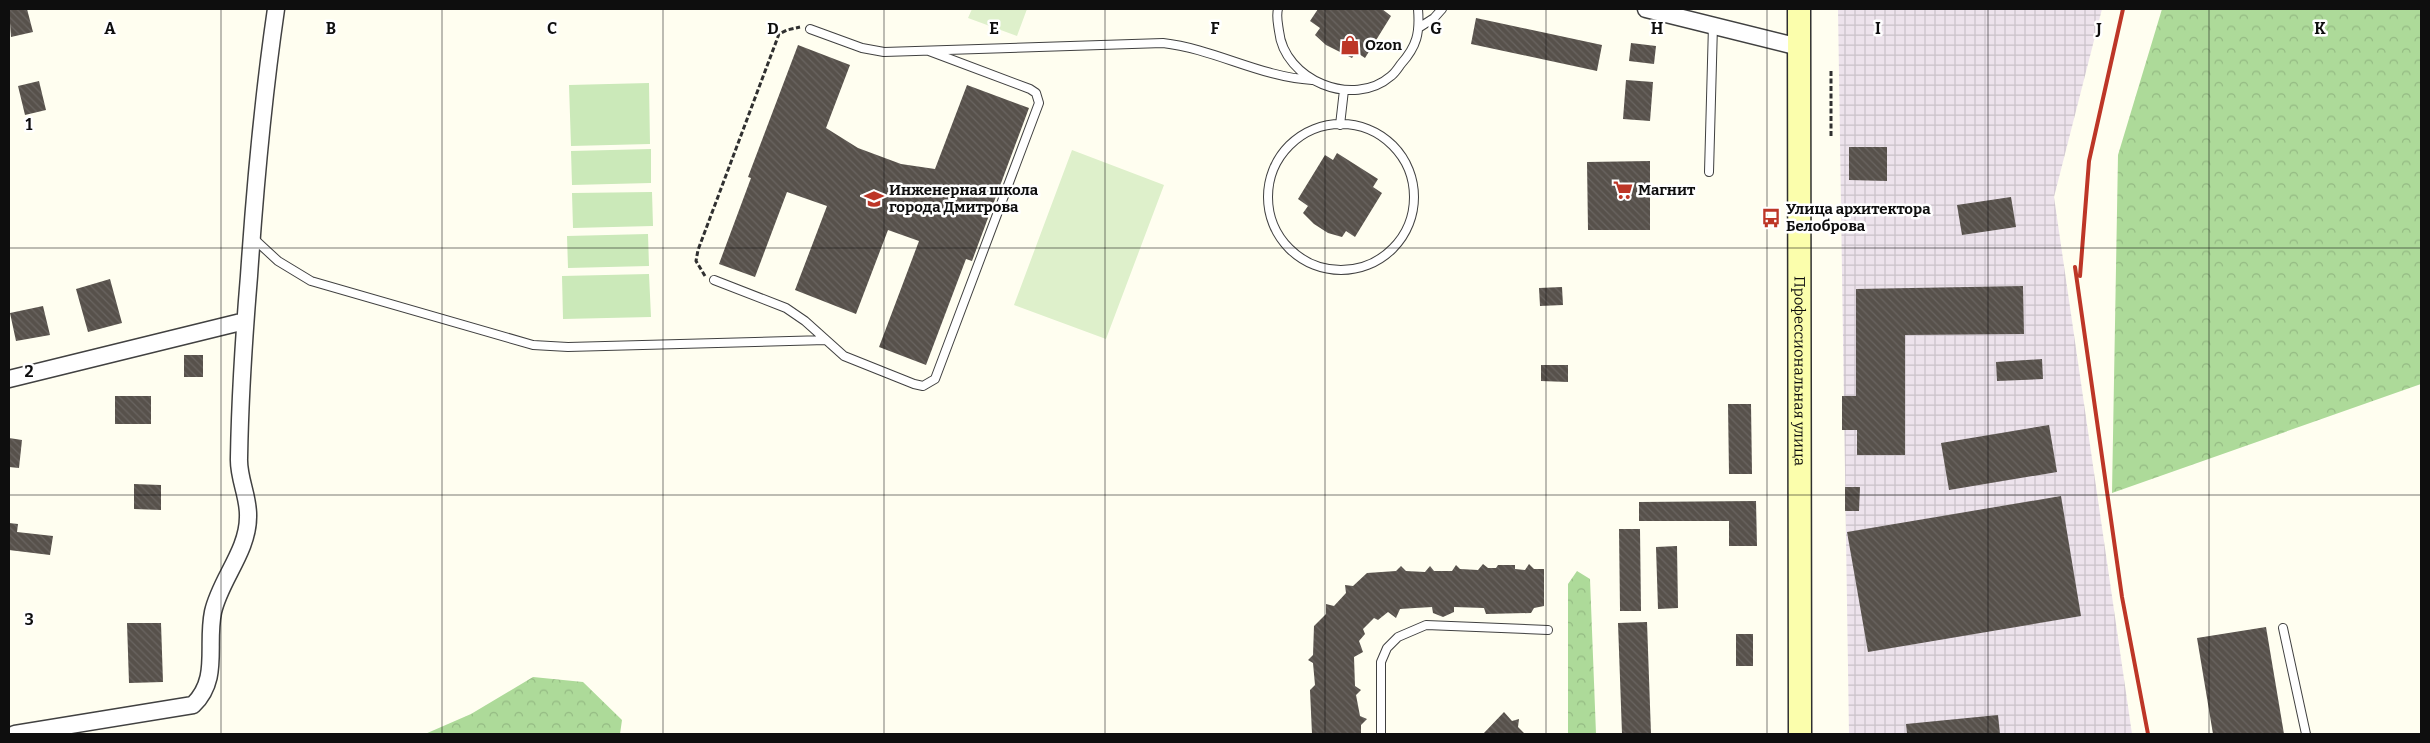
<svg xmlns="http://www.w3.org/2000/svg" width="2430" height="743" viewBox="0 0 2430 743" font-family="Bitter,serif">
	<style>
		.industrial { fill: url(#industrial-grid) }
		.grass { fill: #cbe9b9 }
		.forest { fill: url(#forest-crowns) }
		.pitch { fill: #def0cb }
		.building { fill: url(#building-back-hatch) }
		.lines { fill: none; stroke-linecap: round; stroke-linejoin: round }
		.service-casing { stroke: #414141; stroke-width: 10 }
		.minor-casing { stroke: #414141; stroke-width: 19 }
		.secondary-casing { stroke: #303030; stroke-width: 25 }
		.path { stroke: #303030; stroke-width: 3; stroke-dasharray: 5 2.5; stroke-linecap: butt }
		.service { stroke: #fff; stroke-width: 8 }
		.minor { stroke: #fff; stroke-width: 16 }
		.secondary { stroke: #fbfeac; stroke-width: 22 }
		.rail { stroke: #bd3627; stroke-width: 4 }
		.grid { fill: none; stroke: #0e0e0e; stroke-width: 1; stroke-opacity: 0.55 }
		.labels { text-anchor: middle; stroke-width: 5; stroke-linejoin: round; paint-order: stroke }
		.poi-label { font-size: 15px; font-weight: bold; fill: #0e0e0e; stroke: #fff; text-anchor: start }
		.street-label { font-size: 15px; fill: #0e0e0e; stroke: #fff }
		.grid-label { font-size: 16px; text-anchor: middle; font-weight: bold; fill: #0e0e0e; stroke: #fff; stroke-width: 5; stroke-linejoin: round; paint-order: stroke }
	</style>
	<defs>
		<pattern id="industrial-grid" width="8" height="8" patternUnits="userSpaceOnUse" patternTransform="scale(1.25)"><rect width="8" height="8" fill="#ede3ec"/><path d="M0 4h8M4 0v8" fill="none" stroke="#cac2c9"/></pattern>
		<pattern id="forest-crowns" width="20" height="18" patternUnits="userSpaceOnUse" patternTransform="scale(1.25)"><rect width="20" height="18" fill="#adda99"/><path d="M2 6a3 3 0 1 1 6 0M12 15a3 3 0 1 1 6 0" fill="none" stroke="#94ba83"/></pattern>
		<pattern id="building-back-hatch" width="6" height="6" patternUnits="userSpaceOnUse" patternTransform="scale(1.25)"><rect width="6" height="6" fill="#57514b"/><path d="M-1 5l2 2M0 0l6 6M5-1l2 2" fill="none" stroke="#6a6561"/></pattern>
	</defs>
	<rect width="100%" height="100%" fill="#fffef0"/>
	<path class="industrial" d="M1838,9H2102L2054,197L2132,734H1849Z"/>
	<path class="grass" d="M649,83L650,144L571,146L569,85Z
		M651,149V183L572,185L571,151Z
		M652,192L653,226L573,228L572,193Z
		M648,234L649,266L568,268L567,236Z
		M649,274L651,317L563,319L562,276Z"/>
	<path class="forest" d="M2162,9H2421V384L2112,493L2118,155Z
		M1577,571L1590,579L1596,734H1568V584Z
		M533,677L583,682L622,720L620,734H425L471,714Z"/>
	<path class="pitch" d="M972,9H1027L1017,36L968,18Z
		M1072,150L1164,185L1106,339L1014,305Z"/>
	<path class="building" d="M9,9H27L33,32L11,37Z
		M1318,9H1382L1391,16L1365,58L1356,52L1352,58L1326,45L1315,35L1320,28L1310,21Z
		M1476,18L1602,45L1597,71L1471,44Z
		M1631,43L1656,46L1654,64L1629,61Z
		M798,45L850,65L826,128L858,148L901,164L935,169L967,85L1029,108L972,261L966,259L926,365L879,347L919,241L888,230L856,314L795,290L827,206L787,192L755,277L719,264L751,178L748,177Z
		M1626,80L1653,82L1650,121L1623,119Z
		M39,81L46,110L25,115L18,86Z
		M1849,147H1887V181L1849,180Z
		M1337,153L1378,179L1373,187L1382,193L1355,237L1346,231L1342,237L1328,233L1314,224L1303,213L1308,206L1298,199L1325,155L1333,160Z
		M1650,161V230H1588L1587,162Z
		M2011,197L2016,227L1962,235L1957,205Z
		M110,279L122,323L88,332L76,289Z
		M2023,286L2024,334L1905,335V455H1857V430H1842V396H1856V289Z
		M1562,287L1563,305L1540,306L1539,288Z
		M43,306L50,335L16,341L10,313Z
		M184,355H203V377H184Z
		M2042,359L2043,379L1997,381L1996,362Z
		M1541,365H1568V382L1541,381Z
		M115,396H151V424H115Z
		M1728,404H1751L1752,474H1729Z
		M2049,425L2057,472L1949,490L1941,443Z
		M9,438L22,440L19,468L9,467Z
		M134,484L161,485V510L134,509Z
		M1845,487H1860L1859,511H1845Z
		M2061,496L2081,616L1868,652L1847,532Z
		M1756,501L1757,546H1729V521H1639V502Z
		M9,523L18,524L17,532L53,536L50,555L9,550Z
		M1619,529H1640L1641,611H1620Z
		M1677,546L1678,608L1658,609L1656,547Z
		M1483,564L1488,568H1496L1498,565H1515V569L1525,570L1529,564L1534,569H1544V606L1534,608L1531,613L1486,614L1484,608L1454,607V612L1443,617L1433,613L1432,607L1415,608L1400,609L1396,618L1388,612L1378,620L1374,618L1363,629L1365,634L1359,641L1363,652L1354,657L1355,686L1361,690L1356,695L1360,716L1367,719L1361,725V734H1312L1310,690L1315,685L1313,663L1308,660L1313,655L1314,626L1326,614V604L1334,606L1346,593L1345,585L1353,586L1367,573L1396,571L1401,566L1406,571L1425,572L1430,566L1434,571H1452L1456,565L1460,569L1478,570Z
		M1647,622L1651,734H1622L1618,623Z
		M127,623H161L163,682L129,683Z
		M2266,627L2284,734H2213L2197,638Z
		M1736,634H1753V666H1736Z
		M1504,712L1512,721L1519,719L1518,727L1525,734H1483Z
		M1998,715L2000,734H1907L1906,724Z"/>
	<g class="lines">
		<defs>
			<path id="service" d="M1278,9C1276,16 1278,24 1279,31C1284,80 1353,109 1391,76C1395,73 1398,68 1401,64C1417,46 1420,33 1418,9
				M1420,27L1434,18L1442,9
				M810,29L862,48L884,52L1163,43C1215,49 1260,77 1312,80
				M1268 197a73 73 0 1 1 146 0a73 73 0 1 1-146 0Z
				M1340,125L1344,90
				M1709,172L1713,25
				M252,237L278,261L311,281L533,345L568,347L826,340
				M714,280L786,308L805,321L844,356L914,384L923,386L935,379L1039,103L1036,93L1030,89L929,51
				M2283,628L2306,734
				M1381,734V662L1387,648L1398,637L1426,625L1548,630"/>
			<path id="minor" d="M1646,9L1799,47
				M9,379L245,321
				M15,734L193,705C220,679 206,646 213,612C220,580 248,551 248,517C249,497 238,478 239,458C240,397 244,336 249,276C255,187 263,98 276,9"/>
			<g id="secondary">
				<path id="s1" d="M1799,9L1800,734"/>
			</g>
		</defs>
		<use href="#service" class="service-casing"/>
		<use href="#minor" class="minor-casing"/>
		<use href="#secondary" class="secondary-casing"/>
		<path class="path" d="M1831,71V138
			M705,276L696,261L698,250L779,34L787,30L800,27"/>
		<use href="#service" class="service"/>
		<use href="#minor" class="minor"/>
		<use href="#secondary" class="secondary"/>
		<path class="rail" d="M2075,267L2122,597L2148,734
			M2080,276L2089,161L2123,9"/>
	</g>
	<path class="grid" d="M221,9V734M442,9V734M663,9V734M884,9V734M1105,9V734M1325,9V734M1546,9V734M1767,9V734M1988,9V734M2209,9V734M9,248H2421M9,495H2421"/>
	<defs>
		<symbol id="shop-bare" viewBox="-9 -9 18 18"><path d="M-5-2.5h2.3a2.7 3.5 0 0 1 5.4 0H5L5.5 6h-11ZM-1.5-2.5h3a1.5 2.3 0 0 0-3 0Z" fill="#bd3627" stroke="#fff" stroke-width="2.5" paint-order="stroke"/></symbol>
		<symbol id="supermarket-bare" viewBox="-9 -9 18 18"><path d="M-6-5.5h2.5l.6 2H6L4.5 2H-2.5L-4.4-4H-6ZM-1.5 3.2a1.3 1.3 0 1 0 .1 0ZM3 3.2a1.3 1.3 0 1 0 .1 0Z" fill="#bd3627" stroke="#fff" stroke-width="2.5" paint-order="stroke"/></symbol>
		<symbol id="school-bare" viewBox="-9 -9 18 18"><path d="M0-5L7-2L0 1L-7-2ZM-4 1L0 2.5L4 1V4Q0 6-4 4Z" fill="#bd3627" stroke="#fff" stroke-width="2.5" paint-order="stroke"/></symbol>
		<symbol id="bus-bare" viewBox="-9 -9 18 18"><path d="M-5-6H5V4H4V6H2V4H-2V6H-4V4H-5ZM-3.5-4V0h7V-4ZM-3.5 1.2v1.5H-2V1.2ZM2 1.2v1.5H3.5V1.2Z" fill="#bd3627" stroke="#fff" stroke-width="2.5" paint-order="stroke"/></symbol>
	</defs>
	<g fill-rule="evenodd">
		<use href="#shop-bare" x="1336" y="31" width="28" height="28"/>
		<use href="#supermarket-bare" x="1609" y="176" width="28" height="28"/>
		<use href="#school-bare" x="860" y="185" width="28" height="28"/>
		<use href="#bus-bare" x="1757" y="204" width="28" height="28"/>
	</g>
	<g class="labels">
		<g class="poi-label">
			<text x="1365" y="50">Ozon</text>
			<text x="889" y="195">Инженерная школа<tspan x="889" dy="17">города Дмитрова</tspan></text>
			<text x="1638" y="195">Магнит</text>
			<text x="1786" y="214">Улица архитектора<tspan x="1786" dy="17">Белоброва</tspan></text>
		</g>
		<g class="street-label">
			<text dy="5" stroke="none"><textPath href="#s1" startOffset="362">Профессиональная улица</textPath></text>
		</g>
	</g>
	<g class="grid-label">
		<text x="110" y="34">A</text>
		<text x="331" y="34">B</text>
		<text x="552" y="34">C</text>
		<text x="773" y="34">D</text>
		<text x="994" y="34">E</text>
		<text x="1215" y="34">F</text>
		<text x="1436" y="34">G</text>
		<text x="1657" y="34">H</text>
		<text x="1878" y="34">I</text>
		<text x="2099" y="34">J</text>
		<text x="2320" y="34">K</text>
		<text x="29" y="130">1</text>
		<text x="29" y="377">2</text>
		<text x="29" y="625">3</text>
	</g>
	<rect width="2430" height="743" fill="none" stroke="#0e0e0e" stroke-width="20"/>
</svg>
